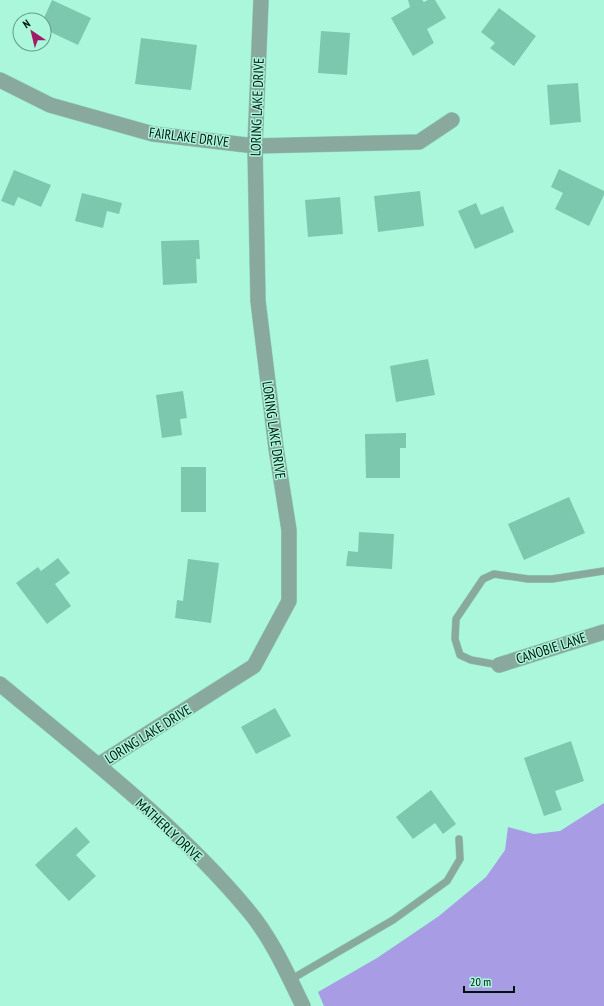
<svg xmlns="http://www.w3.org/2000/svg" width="604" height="1006" viewBox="0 0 604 1006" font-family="'PT Sans Narrow',sans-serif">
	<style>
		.forest { fill: #a89ce5 }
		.building { fill: #7cc8af }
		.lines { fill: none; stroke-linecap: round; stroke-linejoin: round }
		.service-casing { stroke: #8fd3bb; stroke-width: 8 }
		.minor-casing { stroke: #8fd3bb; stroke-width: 16 }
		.service { stroke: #8aa99e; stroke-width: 7 }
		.minor { stroke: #8aa99e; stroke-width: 15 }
		.labels { text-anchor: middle; stroke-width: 3; stroke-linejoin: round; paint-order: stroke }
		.street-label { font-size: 14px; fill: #00130c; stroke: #aaf7dc }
	</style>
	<rect width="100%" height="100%" fill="#aaf7dc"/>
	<path class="forest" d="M604,803V1006H324L318,992L377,958L439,916L486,877L505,850L508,827L534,834L560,831Z"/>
	<path class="building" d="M52,0L91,18L78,45L44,29L43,20Z
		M408,0H422L424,2L428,0H435L446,18L427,29L434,43L413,56L391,18L410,7Z
		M499,8L536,36L514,66L490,48L495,43L481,32Z
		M321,31L350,33L347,75L318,73Z
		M141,38L197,45L191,90L135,84Z
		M578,83L581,122L550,125L547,85Z
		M559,169L604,191V195L589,226L555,209L563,193L551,187Z
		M14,170L51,185L41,207L18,197L14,206L1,201Z
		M420,191L424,226L378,232L374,196Z
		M82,193L122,203L119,214L107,211L103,228L75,221Z
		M340,197L343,234L308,237L305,200Z
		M476,203L481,215L503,206L514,232L475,249L458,211Z
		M199,240L200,259H196L197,283L163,285L161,241Z
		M428,359L435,395L396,402L390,366Z
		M183,391L187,418L180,419L182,435L162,438L156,395Z
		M406,433V448H400V478H366L365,434Z
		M181,467H206V512H181Z
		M569,497L585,533L524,560L508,524Z
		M359,532L394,534L392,569L346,566L348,551L358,552Z
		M58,558L70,573L55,584L71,606L47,624L16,583L38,567L41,571Z
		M188,559L219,563L211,623L175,618L177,600L183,601Z
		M275,708L291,736L256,754L241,727Z
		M571,741L584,781L555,791L562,810L544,816L524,758Z
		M431,790L456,824L443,834L435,823L413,839L396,817Z
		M76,827L90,842L76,855L96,876L69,901L35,865Z"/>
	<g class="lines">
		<defs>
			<path id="service" d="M499,665L471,660L460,655L455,639L456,619L483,579L494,574L528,579H552L604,571
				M290,980L393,920L447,881L460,859L459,839"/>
			<path id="minor" d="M0,80L50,105L153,134L255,146L419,142L452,120
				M499,665L604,632
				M0,684C84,754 177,825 247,909C271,937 287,973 303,1006
				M98,765L254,666L289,601V530L276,448L258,301L255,146L261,0"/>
		</defs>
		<use href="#service" class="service-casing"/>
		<use href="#minor" class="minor-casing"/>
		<use href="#service" class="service"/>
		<use href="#minor" class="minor"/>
	</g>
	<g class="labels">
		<g class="street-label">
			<text transform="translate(257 107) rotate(-88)" y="5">LORING LAKE DRIVE</text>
			<text transform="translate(189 137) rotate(7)" y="5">FAIRLAKE DRIVE</text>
			<text transform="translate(274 430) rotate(82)" y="5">LORING LAKE DRIVE</text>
			<text transform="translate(551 648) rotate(-18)" y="5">CANOBIE LANE</text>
			<text transform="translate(148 734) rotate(-32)" y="5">LORING LAKE DRIVE</text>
			<text transform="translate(169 830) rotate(43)" y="5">MATHERLY DRIVE</text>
		</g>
	</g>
	<g transform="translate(32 32) rotate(325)"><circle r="19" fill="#aaf7dc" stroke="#669c89"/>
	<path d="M0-3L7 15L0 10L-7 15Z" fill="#a01a68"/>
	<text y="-6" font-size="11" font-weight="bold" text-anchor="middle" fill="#00130c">N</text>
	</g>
	<path d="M464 986v6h50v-6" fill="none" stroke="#00130c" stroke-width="2"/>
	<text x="470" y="986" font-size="12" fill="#00130c" stroke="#aaf7dc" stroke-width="3" paint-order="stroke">20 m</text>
</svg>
